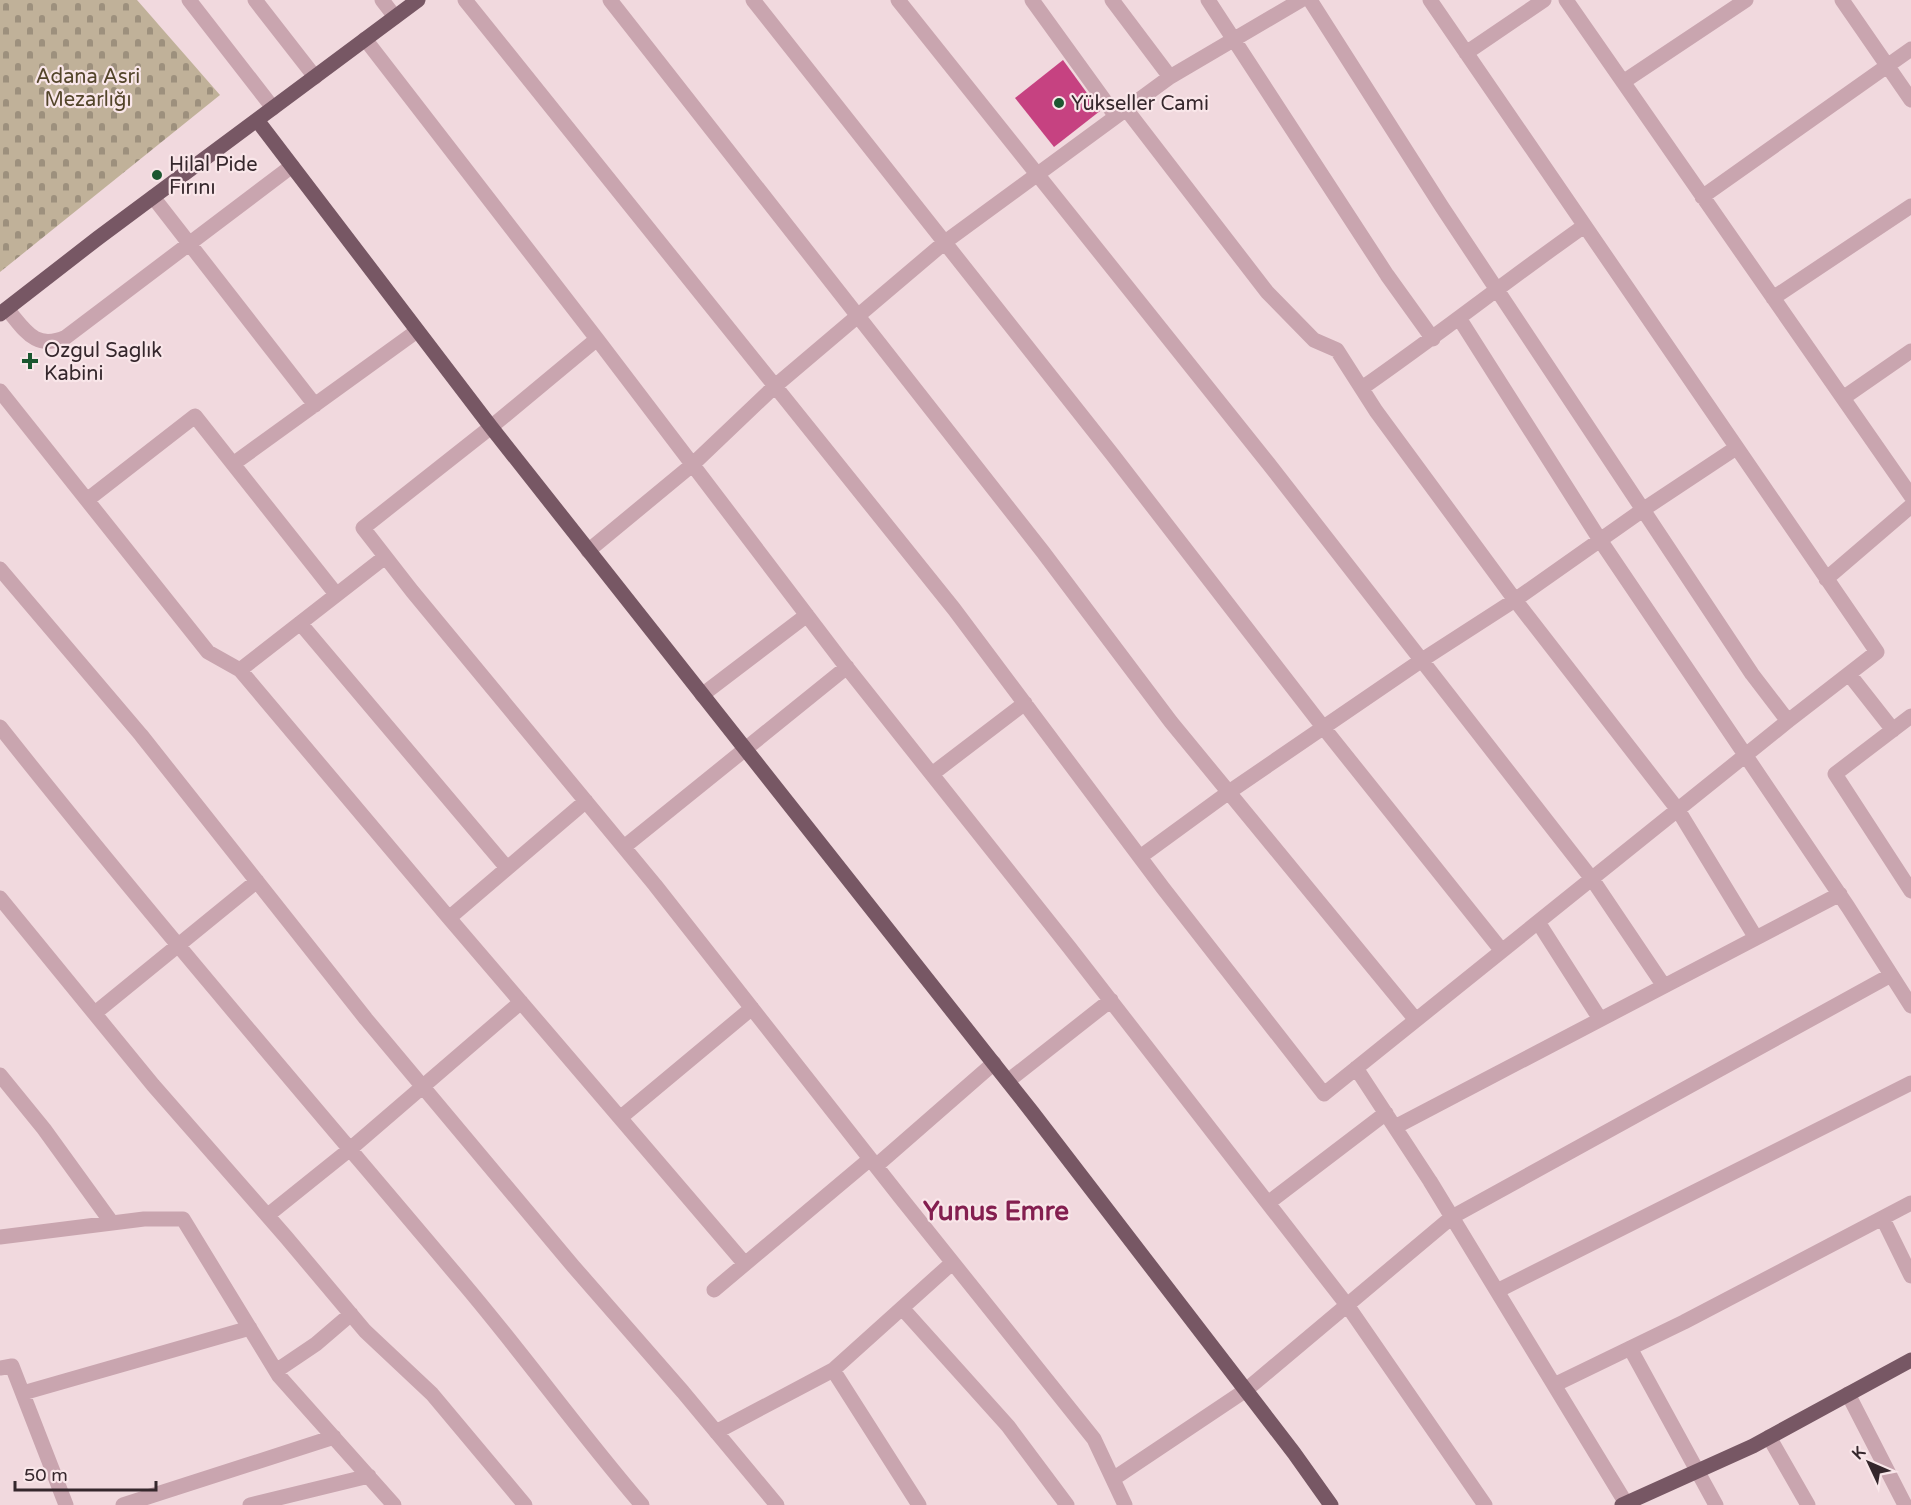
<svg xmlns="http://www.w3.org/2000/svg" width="1911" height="1505" viewBox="0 0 1911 1505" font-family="'Varela Round',sans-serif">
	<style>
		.cemetery { fill: url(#cemetery-stones) }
		.building { fill: #c64281 }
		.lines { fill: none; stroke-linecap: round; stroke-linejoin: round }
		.minor { stroke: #c9a5af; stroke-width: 15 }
		.major { stroke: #775764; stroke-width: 15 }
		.poi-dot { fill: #1c5730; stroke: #f9e6e9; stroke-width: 2 }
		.labels { text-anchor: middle; stroke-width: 4.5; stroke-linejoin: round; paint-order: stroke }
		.park-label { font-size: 20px; fill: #53452a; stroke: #f9e6e9 }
		.poi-label { font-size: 20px; fill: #35272c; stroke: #f9e6e9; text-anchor: start }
		.district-label { font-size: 26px; font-weight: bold; fill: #841f50; stroke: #f9e6e9 }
	</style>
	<defs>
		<pattern id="cemetery-stones" width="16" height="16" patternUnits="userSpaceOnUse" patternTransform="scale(1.5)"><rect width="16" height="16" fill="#c0b199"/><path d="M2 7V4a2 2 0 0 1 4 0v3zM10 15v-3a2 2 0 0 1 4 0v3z" fill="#9d907d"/></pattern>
	</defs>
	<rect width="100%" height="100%" fill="#f1d9de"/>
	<path class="cemetery" d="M0,0H137L220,95L0,272Z"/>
	<path class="building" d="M1063,60L1100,111L1054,147L1015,98Z"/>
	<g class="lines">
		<path class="minor" d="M189,0L273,108
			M255,0L315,77
			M382,0L395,17
			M465,0L954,609L1163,888L1324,1094L1788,721L1877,652L1430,0
			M610,0L1043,552L1171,722L1416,1020
			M753,0L1112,454L1323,727L1502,951
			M898,0L1268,463L1592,879L1664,986
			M1032,0L1115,115
			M1112,0L1170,77
			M1208,0L1387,275L1433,339
			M1310,0L1442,207L1752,674L1788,721
			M1566,0L1911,496
			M1842,0L1911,100
			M365,39L597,339L841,660L1069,947L1347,1305L1485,1505
			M1466,53L1544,0
			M1623,82L1746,0
			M1126,109L1267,292L1314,340L1337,350L1376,411L1515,600L1678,810L1756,938
			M153,197L315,405
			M1702,197L1911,49
			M1773,298L1911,206
			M7,309C25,330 35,351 66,337L292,166
			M1459,318L1600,540L1848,907L1911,1006
			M597,339L491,427L363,528L412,591L655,885L901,1198L1094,1439L1125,1505
			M1362,388C1437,336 1509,279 1584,226
			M0,391L208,652L240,670L449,918L745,1264
			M1843,398L1911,351
			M233,464L417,331
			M87,500L195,416L336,594
			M588,551L692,465L774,387L945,242L1170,77L1301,0
			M0,569L141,735L366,1019L573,1266L683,1392L777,1505
			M1826,579L1911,506
			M300,623L507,868
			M240,670L385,557
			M1849,674L1893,730
			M702,695L807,615
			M1911,716L1835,774L1911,891
			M0,727C150,916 308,1099 464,1284C525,1356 580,1433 642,1505
			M932,774L1025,703
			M624,847L847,667
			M1140,857L1229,792L1422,660L1515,600L1644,509L1736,448
			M0,898L153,1085L286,1237L365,1331L432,1394L525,1505
			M449,918L586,801
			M1538,922L1600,1019
			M95,1013L257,881
			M1356,1068L1430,1181L1627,1505
			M0,1075L44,1129L112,1223
			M1008,1081L1111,1000
			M620,1118L752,1008
			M1395,1127L1840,894
			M876,1166L994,1063
			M1268,1203L1386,1113
			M268,1215L349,1150L521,1002
			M1883,1219L1911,1276
			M0,1237L144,1219H183L279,1376L394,1505
			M714,1290L870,1159
			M1497,1291L1911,1083
			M902,1308L1008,1426L1067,1505
			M1630,1348L1716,1505
			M0,1368L12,1366L66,1505
			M833,1370L919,1505
			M276,1371L316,1344L351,1314
			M1554,1385L1684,1322L1911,1203
			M23,1393L250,1328
			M1848,1394L1905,1505
			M716,1432L833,1370L952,1263
			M1769,1437L1808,1505
			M1113,1479L1246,1390L1452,1217L1891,975
			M123,1505L334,1437
			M250,1505L369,1476"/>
		<path class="major" d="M257,120L491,427L1032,1112L1294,1453L1331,1505
			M0,314L98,238L418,0
			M1622,1505L1753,1446L1911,1360"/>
	</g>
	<g class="poi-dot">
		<circle cx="1059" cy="103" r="6"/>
		<circle cx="157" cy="175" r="6"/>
		<path d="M27 352h6v6h6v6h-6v6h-6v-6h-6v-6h6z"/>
	</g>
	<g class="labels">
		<g class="park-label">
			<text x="88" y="83">Adana Asri<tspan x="88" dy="23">Mezarlığı</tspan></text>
		</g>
		<g class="poi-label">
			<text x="1071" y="110">Yükseller Cami</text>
			<text x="169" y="171">Hilal Pide<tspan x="169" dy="23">Fırını</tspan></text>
			<text x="44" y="357">Ozgul Saglık<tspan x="44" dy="23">Kabini</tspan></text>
		</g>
		<g class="district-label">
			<text x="996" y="1220">Yunus Emre</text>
		</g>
	</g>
	<g transform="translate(1869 1463) rotate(314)" stroke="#f9e6e9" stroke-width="4.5" paint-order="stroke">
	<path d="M0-4.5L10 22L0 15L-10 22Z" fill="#35272c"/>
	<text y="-9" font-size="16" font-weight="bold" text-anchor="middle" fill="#35272c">K</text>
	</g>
	<path d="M15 1481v9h141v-9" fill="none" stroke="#35272c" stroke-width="3"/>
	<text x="24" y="1481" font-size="18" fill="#35272c" stroke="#f9e6e9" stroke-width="4.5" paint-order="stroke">50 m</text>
</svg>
